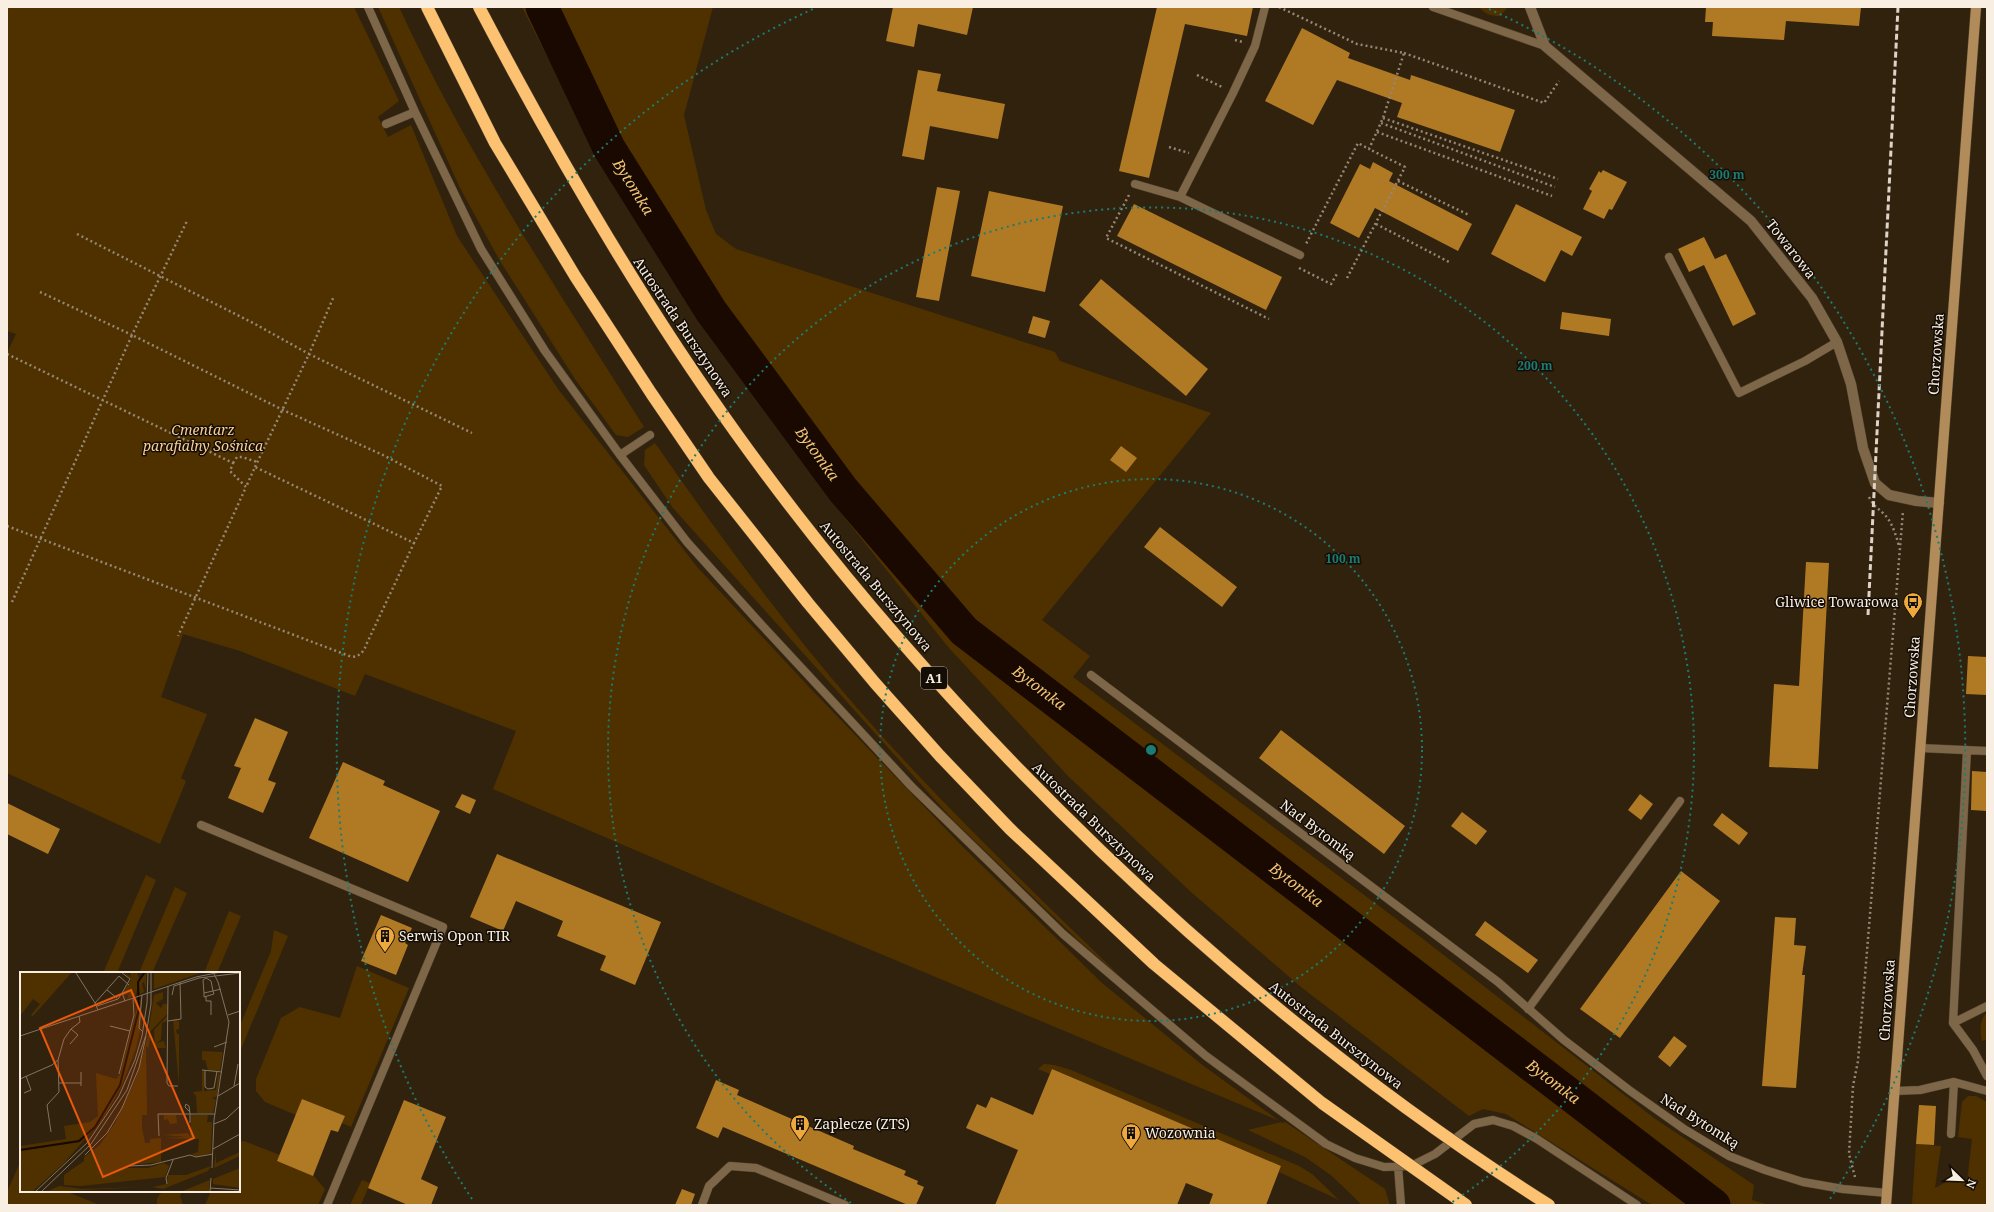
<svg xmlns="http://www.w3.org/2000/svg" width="1994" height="1212" viewBox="0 0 1994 1212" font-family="'Noto Serif',serif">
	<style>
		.green { fill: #4f3100 }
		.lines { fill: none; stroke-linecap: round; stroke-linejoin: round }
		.river { stroke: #190900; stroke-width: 33 }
		.building { fill: #b07a25 }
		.service-casing { stroke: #4d3f2c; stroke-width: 9 }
		.minor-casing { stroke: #4d3f2c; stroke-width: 11 }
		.secondary-casing { stroke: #4d3f2c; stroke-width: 11 }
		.path { stroke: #948777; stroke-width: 2.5; stroke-dasharray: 2 3; stroke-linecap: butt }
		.service { stroke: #7e6749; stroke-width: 8 }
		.minor { stroke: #7e6749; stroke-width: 10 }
		.secondary { stroke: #b18c5a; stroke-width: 10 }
		.rail { stroke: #ded3c6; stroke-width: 3; stroke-dasharray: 6 3; stroke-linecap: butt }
		.motorway-bridge-casing { stroke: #4d3f2c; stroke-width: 13; stroke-linecap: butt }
		.motorway-bridge { stroke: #fcc272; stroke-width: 12 }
		.ring { fill: none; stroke: #1b7c74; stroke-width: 2; stroke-dasharray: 2 4 }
		.labels { text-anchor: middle; stroke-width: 3; stroke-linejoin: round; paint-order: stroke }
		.shield { fill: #140d05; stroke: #b4aaa0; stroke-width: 1 }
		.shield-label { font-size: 13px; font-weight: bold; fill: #f8eee2 }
		.street-label { font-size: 14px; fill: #f8eee2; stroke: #140d05 }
		.park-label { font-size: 14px; font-style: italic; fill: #f9cd93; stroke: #140d05 }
		.poi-label { font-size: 14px; fill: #f8eee2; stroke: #140d05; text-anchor: start }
		.water-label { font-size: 15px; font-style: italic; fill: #fbc171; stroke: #140d05 }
		.inset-river { fill: none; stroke: #190900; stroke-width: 2 }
		.inset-road { fill: none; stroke: #817463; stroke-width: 1 }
		.view { fill: #e8590c; fill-opacity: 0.15; stroke: #e8590c; stroke-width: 2 }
		.inset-edge { fill: none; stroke: #f8eee2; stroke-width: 2 }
		.centre { fill: #1b7c74; stroke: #140d05; stroke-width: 2 }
		.ring-label { font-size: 12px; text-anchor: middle; font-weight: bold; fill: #1b7c74; stroke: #140d05; stroke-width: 3; stroke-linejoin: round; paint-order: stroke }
	</style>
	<rect width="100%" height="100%" fill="#31220e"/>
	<path class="green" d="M7,7H354L399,101L378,117L388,137L411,125L457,236L558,389L698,568L810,688L963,847L1102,983L1201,1064L1282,1123L1285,1122L1385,1189L1390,1205H1362L1332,1176L1305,1157L1248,1130L1282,1122L747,898L493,789L516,731L365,674L355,696L240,651L183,634L161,697L207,714L181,778L186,781L160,844L7,773V353L16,334L7,331Z
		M378,7H399C467,155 558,290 644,427L628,437L616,435L575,379L500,261L460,188Z
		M522,7H713L684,115L706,210L716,234L736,249L1055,352L1060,361L1211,413L1042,620L1090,656L1073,677L1423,939L1654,1118L1754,1185L1752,1200L1769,1205H1652L1506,1114L1483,1109L1469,1116L1301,987L1191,892L1068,776L949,648L828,497L737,370L643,227L575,111Z
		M1479,7H1508L1500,16C1491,16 1485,14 1479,7Z
		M655,443C718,534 784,624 857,708C940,803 1031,890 1122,978L1078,940L953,820L673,508L644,465L645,450Z
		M146,875L156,880L117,973H103Z
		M175,887L187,893L152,973H139Z
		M229,911L241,916L217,973H204Z
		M274,930L288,936L239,1054V1028L271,951Z
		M357,966L409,988L351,1127L342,1123L344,1116L302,1099L296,1115L265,1102L256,1091V1079L281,1018L300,1007L340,1018Z
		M1987,1013V1039L1982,1041C1980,1032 1979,1019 1987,1013Z
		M1044,1064L1054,1065L1071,1070L1299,1166L1312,1174L1339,1200L1279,1172L1281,1166L1052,1069L1050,1074L1038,1069Z
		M1968,1096H1976L1987,1102V1205H1912L1916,1144L1941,1146L1935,1188L1952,1179L1967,1182L1972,1139L1958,1137L1962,1102Z
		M244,1141L280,1155L277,1161L313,1175L325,1189L318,1205H205L211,1191H239V1142Z
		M21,1160V1191H65L100,1205H7V1192Z
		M362,1180L370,1183L361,1205H350Z
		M169,1191H182L180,1196L183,1205H157V1199L160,1194Z"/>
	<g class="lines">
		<path class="river" d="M542,7L609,148L711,311L843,490L964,631L1714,1205"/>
	</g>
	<path class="building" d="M893,7H973L967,35L918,24L914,47L886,41Z
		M1157,7H1253L1247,36L1185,24L1149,178L1119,171Z
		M1706,7H1861L1859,26L1786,21L1784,40L1712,36L1713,22H1705Z
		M1302,28L1350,53L1348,58L1410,80L1411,75L1515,110L1500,152L1397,117L1402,103L1337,80L1313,125L1265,101Z
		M918,70L941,74L937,91L1005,104L998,139L930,126L924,160L902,156Z
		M1373,162L1393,173L1389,181L1472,224L1458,251L1375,208L1359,238L1330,223L1360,164L1370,169Z
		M1603,170L1627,182L1612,210L1609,209L1604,219L1583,209L1592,191L1589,189L1599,171L1601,173Z
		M937,187L960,191L939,301L916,297Z
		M989,191L1063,206L1045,292L971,276Z
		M1134,204L1282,277L1266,310L1117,236Z
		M1516,204L1582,237L1572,256L1561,250L1545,282L1491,254Z
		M1704,237L1715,259L1726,254L1756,314L1733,326L1704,265L1689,272L1678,249Z
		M1101,279L1208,369L1186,396L1079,305Z
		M1562,312L1611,319L1609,336L1560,329Z
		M1033,316L1050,321L1045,338L1028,333Z
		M1121,446L1137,458L1126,472L1110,460Z
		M1160,527L1237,587L1222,607L1144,547Z
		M1806,562L1829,563L1818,769L1769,767L1774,684L1799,686Z
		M1968,656L1987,657V695L1966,694Z
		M255,718L288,732L268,780L276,783L263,813L228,798L241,768L234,766Z
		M1281,730L1405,826L1384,854L1259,758Z
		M343,762L385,781L383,785L440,811L408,882L309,838Z
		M1972,771L1987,772V811L1971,810Z
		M462,794L476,800L470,814L455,807Z
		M1640,794L1653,804L1641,820L1628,810Z
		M7,803L60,829L48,854L7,834Z
		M1462,812L1487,831L1476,845L1451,826Z
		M1722,813L1748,833L1739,845L1713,825Z
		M497,854L661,922L635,985L600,970L606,956L557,936L563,921L516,901L503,931L470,917Z
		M1681,871L1720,901L1620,1038L1580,1009Z
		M381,915L412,928L405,943L408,945L396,975L361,961Z
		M1775,917L1796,918L1794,945L1806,946L1802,975H1805L1796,1088L1762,1086Z
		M1485,921L1538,960L1528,973L1475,935Z
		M1674,1036L1687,1046L1670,1067L1658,1057Z
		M1052,1069L1281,1166L1266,1205H1209L1213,1194L1186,1183L1177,1205H995L1018,1150L966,1128L977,1104L986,1108L991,1097L1033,1115Z
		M716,1080L739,1090L737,1095L854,1146L853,1149L906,1171L904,1175L918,1181L917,1184L924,1187L916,1205H908L723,1127L718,1138L696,1128Z
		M302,1099L345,1116L338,1132L331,1130L313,1176L277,1161Z
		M404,1100L446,1117L421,1179L438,1187L431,1205H408L368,1188Z
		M1919,1105L1936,1106L1934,1145L1916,1144Z
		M682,1189L695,1194L691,1205H675Z"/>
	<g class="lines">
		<defs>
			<path id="service" d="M368,7L415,112L481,249L545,351L620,455L687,542L758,621L911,786L1063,934L1206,1056L1326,1144L1355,1158L1384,1167L1411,1166L1435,1154L1474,1124L1493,1120L1513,1126L1537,1139L1637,1205
				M1433,7L1545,46
				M386,124L415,112
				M1135,184L1180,197L1300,255
				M1180,197L1233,93L1255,46L1265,7
				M1669,257L1739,393L1805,361L1837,342
				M620,455L650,435
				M1091,675L1498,982L1564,1040L1629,1090L1684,1129L1729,1156L1765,1170L1803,1182L1843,1189L1887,1193
				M1920,748L1987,751
				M1967,750L1953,1023L1973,1050L1987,1076
				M201,825L443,927L327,1205
				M1528,1009L1680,801
				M1953,1023L1987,1006
				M1895,1091L1920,1090L1954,1082L1987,1091
				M1951,1134L1954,1082
				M1398,1166L1401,1205
				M702,1205L709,1186L730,1166L756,1168L845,1205"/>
			<path id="minor" d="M1530,7L1545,46L1751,221L1812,298L1837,342L1851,384L1863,448L1875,483L1889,495L1917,501L1939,503"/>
			<path id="secondary" d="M1886,1205L1976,7"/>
		</defs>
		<use href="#service" class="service-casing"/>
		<use href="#minor" class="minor-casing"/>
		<use href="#secondary" class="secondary-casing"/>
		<path class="path" d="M1279,7L1357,44L1404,53L1383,118L1369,149L1358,143L1306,244
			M1235,40L1243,42
			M1404,53L1544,103L1559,81
			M1197,75L1222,87
			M1383,118L1558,179
			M1381,123L1555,187
			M1377,132L1552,196
			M1169,147L1189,153
			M1398,181L1469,215
			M1129,195L1106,238L1269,319
			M1376,224L1451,263
			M77,234L255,324L309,354L334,296
			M1299,268L1331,284L1338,272
			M1347,278L1405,167L1369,149
			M40,292L132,335L187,221
			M7,354L233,463L230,471L246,487L178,636
			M233,463L237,457H242L257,462
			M255,467L309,354L472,433
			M1869,497C1874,507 1877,507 1884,514C1892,522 1896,535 1899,546
			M7,526L352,657C361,656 364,651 367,643L414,543L255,467L246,487
			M12,602L132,335L283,410L383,455L442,486L414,543
			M1855,1177L1849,1154L1853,1086L1858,1061L1903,511"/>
		<use href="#service" class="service"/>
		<use href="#minor" class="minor"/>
		<use href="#secondary" class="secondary"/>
		<path class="rail" d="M1868,615L1898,7"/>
		<defs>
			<path id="motorway-bridge" d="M427,7L495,143L575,276L651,393L709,478L808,603L875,683L940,756L1010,829L1154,964L1322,1103L1466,1205
				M479,7C556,154 639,298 736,433C844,584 968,723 1101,851C1239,983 1387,1103 1549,1205"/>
		</defs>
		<use href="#motorway-bridge" class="motorway-bridge-casing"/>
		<use href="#motorway-bridge" class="motorway-bridge"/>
	</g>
	<g class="ring">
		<circle cx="1151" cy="750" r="271"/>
		<path d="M851 1203A543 543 0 1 1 1451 1203"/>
		<path d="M472 1199A814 814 0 0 1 813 9M1489 9A814 814 0 0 1 1830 1199"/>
	</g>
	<defs>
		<symbol id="bus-pin" viewBox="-11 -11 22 30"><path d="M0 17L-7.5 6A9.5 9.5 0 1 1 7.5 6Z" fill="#eea83c" stroke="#140d05"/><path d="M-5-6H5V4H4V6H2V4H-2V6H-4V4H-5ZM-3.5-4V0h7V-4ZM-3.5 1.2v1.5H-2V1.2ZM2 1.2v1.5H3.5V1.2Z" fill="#111"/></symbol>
		<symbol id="building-pin" viewBox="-11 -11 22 30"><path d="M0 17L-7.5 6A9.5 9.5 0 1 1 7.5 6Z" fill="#eea83c" stroke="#140d05"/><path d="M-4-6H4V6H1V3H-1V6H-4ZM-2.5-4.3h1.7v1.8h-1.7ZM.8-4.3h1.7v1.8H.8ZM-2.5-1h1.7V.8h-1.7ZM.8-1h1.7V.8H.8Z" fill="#111"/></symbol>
	</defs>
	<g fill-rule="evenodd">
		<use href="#bus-pin" x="1902" y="591" width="22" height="30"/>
		<use href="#building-pin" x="374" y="925" width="22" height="30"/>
		<use href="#building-pin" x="789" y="1113" width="22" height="30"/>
		<use href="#building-pin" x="1120" y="1122" width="22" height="30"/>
	</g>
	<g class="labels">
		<rect class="shield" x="921" y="667" width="26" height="22" rx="3"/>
		<g class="shield-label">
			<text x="934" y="683">A1</text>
		</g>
		<g class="street-label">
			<text transform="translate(1791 249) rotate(52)" y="5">Towarowa</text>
			<text transform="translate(683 327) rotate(56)" y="5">Autostrada Bursztynowa</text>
			<text transform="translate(1936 354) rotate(-86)" y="5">Chorzowska</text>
			<text transform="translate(876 586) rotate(50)" y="5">Autostrada Bursztynowa</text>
			<text transform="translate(1912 677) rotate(-86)" y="5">Chorzowska</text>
			<text transform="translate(1094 822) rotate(44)" y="5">Autostrada Bursztynowa</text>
			<text transform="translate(1318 830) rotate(37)" y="5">Nad Bytomką</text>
			<text transform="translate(1887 1000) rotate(-86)" y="5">Chorzowska</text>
			<text transform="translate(1336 1035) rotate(38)" y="5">Autostrada Bursztynowa</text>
			<text transform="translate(1700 1121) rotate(32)" y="5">Nad Bytomką</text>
		</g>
		<g class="park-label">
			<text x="203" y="435">Cmentarz<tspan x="203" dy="16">parafialny Sośnica</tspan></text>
		</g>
		<g class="poi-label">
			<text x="1899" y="607" text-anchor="end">Gliwice Towarowa</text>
			<text x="399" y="941">Serwis Opon TIR</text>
			<text x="814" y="1129">Zaplecze (ZTS)</text>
			<text x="1145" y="1138">Wozownia</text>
		</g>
		<g class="water-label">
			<text transform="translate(633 187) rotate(58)" y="5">Bytomka</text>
			<text transform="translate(817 454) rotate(54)" y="5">Bytomka</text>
			<text transform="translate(1039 688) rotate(37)" y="5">Bytomka</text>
			<text transform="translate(1296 885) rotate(37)" y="5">Bytomka</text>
			<text transform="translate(1553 1082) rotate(37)" y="5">Bytomka</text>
		</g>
	</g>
	<g transform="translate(20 972)">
		<rect width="220" height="220" fill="#31220e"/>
		<path d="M0,0H52L13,44L11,43L20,32L13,27L0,44ZM104,0L111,5L110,0H117L119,6L116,23L108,26L109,21L103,24V20L111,8ZM126,0V18L124,10L122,11L124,20L118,23V10ZM134,0H180V1L134,17ZM143,20V27L136,31L141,36L143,32H148V41L128,62L134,23ZM122,27L120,60L116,76L102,113L88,138L73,158L44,191L12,220H0V179L59,170L63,168L0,177V174L46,167L44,154L70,150L78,144L76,101L96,107L100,103L117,36L115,29ZM147,44V49L142,51L141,68L136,71L144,69L146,76H135L134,58ZM153,47L159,49V57L156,58L157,62H159V113ZM131,61L128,76L126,74L127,143H122V156L125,171H130V167L141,166V190L108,193V196H128L144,191L149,194L145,205L61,214L44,213V203L64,189V185L80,173L95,151L116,106L128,64ZM182,79L203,80L200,99L188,98L185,88H182ZM182,98L185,100L184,119L196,118L198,101L200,103L197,124L192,126L196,128L193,141H177L176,124L173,120L182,119ZM144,143H156L157,151L150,152L148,147L144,148ZM171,143H188L187,150H192L191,181L177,185L172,182L178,180L179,167L144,166L167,165L144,163L168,161L170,165ZM196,180V191L220,180V184L194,196ZM191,194L188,199L143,217L132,215L147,212L148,203H166ZM220,196V216L193,212V207ZM190,208L189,220H160ZM39,214L62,217L122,215L26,220Z" fill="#4f3100"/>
		<path class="inset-river" d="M0,178L59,169L75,155L100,113L119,37L118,10L125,0"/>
		<path class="inset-road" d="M101,0L110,7L102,21L105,29M56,1L75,31M148,14L147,111L149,114H158M87,18L97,26M184,21V25L194,22L193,19L191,9L186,6L183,8L184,21L193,19L201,17M122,23L119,56L123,60M152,23L154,14L179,6L220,1M186,24V29H191V43M77,34L98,27L102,21M78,38L75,31L99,4L109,13M208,43L220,39M148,49L161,47L160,10M90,54L110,59M0,64L176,5L201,0M50,72L58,63L51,57M194,75L207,70M182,98L202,100M185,98V115L188,117L194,116L197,99M99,102L114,43L113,26M0,107L32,93L38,88L44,67L51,57L60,50L59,44M39,111H61M61,114V100M214,114L218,92M4,121L11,118L6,104M198,124L220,111M170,140L165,135L166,132L169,134L170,142V151M194,152L206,147L220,134M31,160L27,133L39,120L38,88M139,164L138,142H195M193,177L220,162M65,183L87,161L102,136L119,96L126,64M108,194L131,193L170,183L176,185L193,182M192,196L194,148L209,50L198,10L194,2M147,212L146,206L153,188M190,216L220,218M15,220L68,170L99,124L115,88L122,64L127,31L128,0M21,220L71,172L107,118L126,63L131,32V0M190,220L191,206"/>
		<path class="view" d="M111,18L174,166L83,205L20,56Z"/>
		<rect width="220" height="220" class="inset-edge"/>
	</g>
	<circle cx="1151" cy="750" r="6" class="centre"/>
	<g class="ring-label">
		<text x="1727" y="179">300 m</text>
		<text x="1535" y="370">200 m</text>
		<text x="1343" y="563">100 m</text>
	</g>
	<rect width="1994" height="1212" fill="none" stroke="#f8eee2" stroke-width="16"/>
	<g transform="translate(1962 1180) rotate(113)" stroke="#140d05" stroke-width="3" paint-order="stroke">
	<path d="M0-3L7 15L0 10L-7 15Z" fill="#f8eee2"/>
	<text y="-6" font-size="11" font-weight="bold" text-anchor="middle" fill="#f8eee2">N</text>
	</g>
</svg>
